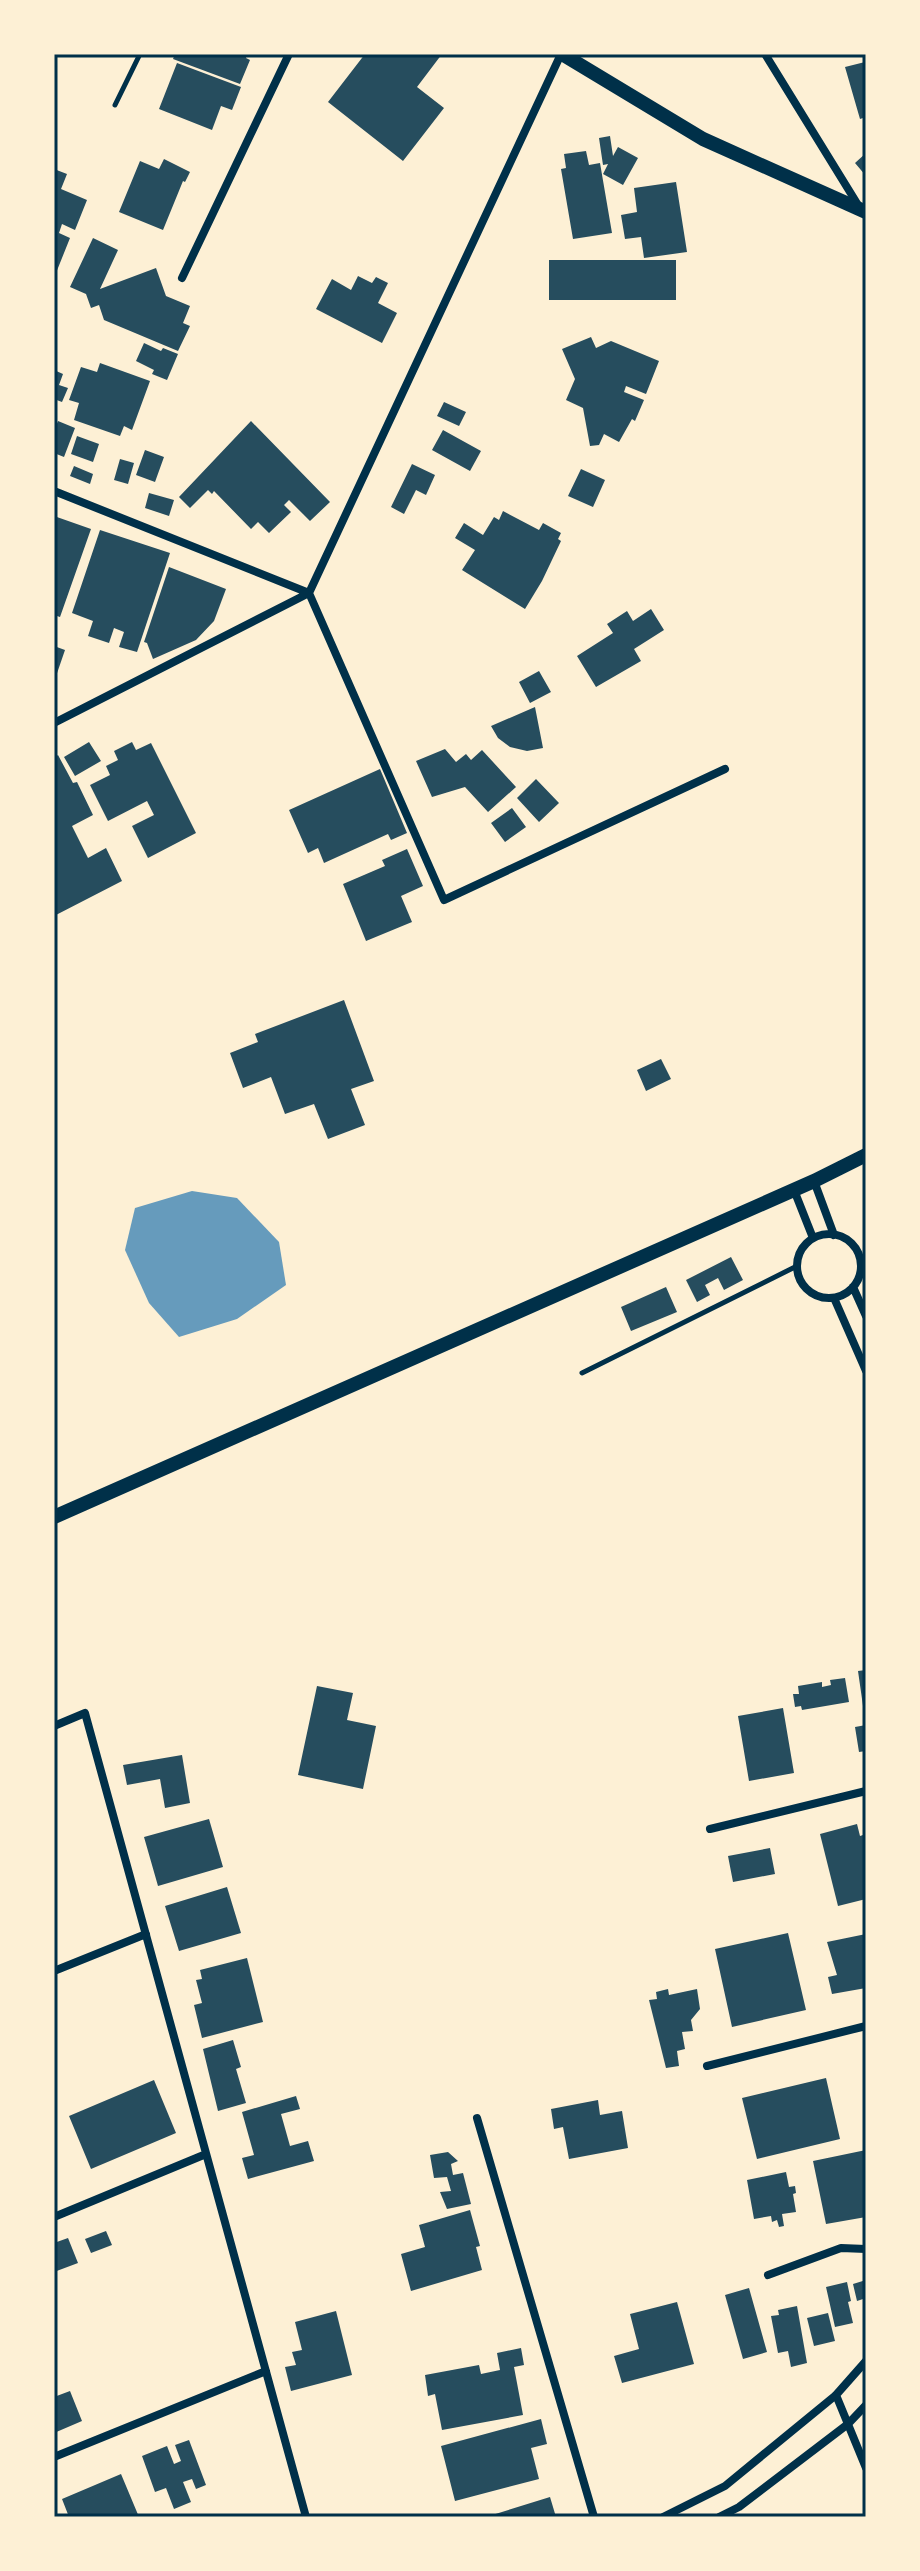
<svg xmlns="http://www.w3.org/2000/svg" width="920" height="2571" viewBox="0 0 920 2571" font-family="'Libre Baskerville',serif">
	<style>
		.water { fill: #669bbc }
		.building { fill: #264d5e }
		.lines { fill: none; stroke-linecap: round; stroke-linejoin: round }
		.service { stroke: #003049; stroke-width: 5 }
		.minor { stroke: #003049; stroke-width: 8 }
		.tertiary { stroke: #003049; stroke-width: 14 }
		.neatline { fill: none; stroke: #003049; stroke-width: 3 }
	</style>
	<rect width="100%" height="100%" fill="#fdf0d5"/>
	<path class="water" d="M192,1191L237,1198L279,1242L286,1285L237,1319L179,1337L149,1303L125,1250L135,1208Z"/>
	<path class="building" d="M175,54L198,56L199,54H247L246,58L250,60L240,84L173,59Z
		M365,54H442L417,87L444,108L403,161L328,102Z
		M862,54H866V117L860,119L845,67L865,62Z
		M177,63L241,87L232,110L221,106L212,130L159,109Z
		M610,136L613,156L618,147L638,158L623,185L603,174L608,164L603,165L599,138Z
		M586,151L589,165L600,163L612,233L573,239L561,169L566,168L564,154Z
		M866,153V176L855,163Z
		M164,159L190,172L185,182L183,181L163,230L119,212L140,161L159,169Z
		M54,169L67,174L61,189L87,200L75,230L62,224L59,233L70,238L54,278Z
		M676,182L687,252L644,258L641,237L625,239L621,215L637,212L634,188Z
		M93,238L118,250L100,289L156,268L166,296L190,306L183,323L190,326L178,351L104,320L99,305L91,308L86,294L70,287Z
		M549,260H676V300H549Z
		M358,276L372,283L376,277L388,283L378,303L397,313L382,343L316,309L332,279L351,290Z
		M591,337L596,348L611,341L659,361L646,394L626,386L624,392L644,400L635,421L632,419L619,442L604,434L599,445L590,446L583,408L566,400L575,379L562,349Z
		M144,343L161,351L163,348L178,354L167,380L152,374L154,370L136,361Z
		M100,363L150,381L132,430L124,426L120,436L74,420L79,403L69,400L81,367L97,372Z
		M54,370L63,374L59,385L68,388L62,402L54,399Z
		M444,402L466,412L459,426L437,416Z
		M58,421L75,428L64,457L54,453V431Z
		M251,421L330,502L310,521L289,500L284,505L291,512L269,533L258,522L251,529L214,491L212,494L208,490L190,508L179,497Z
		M443,430L481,451L470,471L432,450Z
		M77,436L99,444L93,462L71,454Z
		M145,450L164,457L155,482L136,475Z
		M120,459L134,463L128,484L114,480Z
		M412,464L435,475L426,495L416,490L404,514L391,507Z
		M74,466L93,474L90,484L70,476Z
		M581,469L605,480L593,507L568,496Z
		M149,493L174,500L169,516L145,508Z
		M503,511L539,530L543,523L561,533L558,539L561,541L542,581L525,609L462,570L475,550L455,538L464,523L483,535L494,517L499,520Z
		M54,516L91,529L60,617L54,615Z
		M100,530L170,553L137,652L119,647L124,632L114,628L109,643L88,636L93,621L72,613Z
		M169,567L226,589L214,621L196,640L153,659L147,643L144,642Z
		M651,609L664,630L634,649L641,661L596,687L577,656L613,633L607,624L627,611L633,621Z
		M54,646L65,650L54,682Z
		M539,671L551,692L530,703L519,682Z
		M535,707L543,748L527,751L510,747L498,738L491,726Z
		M89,742L101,761L75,776L64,757Z
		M132,742L136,750L151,743L196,833L148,858L132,826L154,815L147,801L108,821L90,785L110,775L106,766L118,760L114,751Z
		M445,749L456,762L466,754L471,760L482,750L516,787L488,812L465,787L432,797L416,761Z
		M58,755L73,783L77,782L93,815L72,826L88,858L106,848L122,881L54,916V758Z
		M380,769L407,833L391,840L388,834L324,863L318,848L308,853L289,810Z
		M536,779L559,803L539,822L517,798Z
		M512,808L526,827L505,842L491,823Z
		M407,849L423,886L401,896L412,922L366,941L343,884L385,866L382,860Z
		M344,1000L374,1081L351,1089L365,1125L328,1139L314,1104L285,1114L271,1077L243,1088L230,1053L258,1042L255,1034Z
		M661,1059L671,1079L646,1091L637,1070Z
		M731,1257L743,1280L724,1290L718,1278L705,1285L710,1295L697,1302L686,1280Z
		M666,1287L677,1312L631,1331L621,1307Z
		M866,1670V1713H864L858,1671Z
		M845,1678L849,1702L802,1710L801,1706L795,1707L793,1694H799L798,1686L822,1682V1687L831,1685L830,1680Z
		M317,1686L353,1693L347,1720L376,1726L363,1789L298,1775Z
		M783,1708L794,1773L749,1781L738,1716Z
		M866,1725V1751L859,1752L855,1727Z
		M182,1755L190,1803L165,1808L160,1779L127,1785L123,1765Z
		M209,1819L223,1867L158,1886L144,1837Z
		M857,1824L860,1836L866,1834V1899L838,1906L820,1834Z
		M770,1848L775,1874L733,1882L728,1856Z
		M227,1887L241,1933L179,1951L165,1906Z
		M788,1933L806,2010L732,2027L715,1949Z
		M866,1934V1988L832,1994L828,1977L837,1975L827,1942Z
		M247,1958L263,2022L202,2038L194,2005L202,2003L196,1980L202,1979L200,1970Z
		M668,1989L669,1995L697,1989L700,2009L691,2020L693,2031L682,2032L685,2049L677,2051L679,2066L666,2068L649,2000L657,1999L656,1992Z
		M233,2040L241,2067L236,2069L246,2103L218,2111L203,2049Z
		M826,2078L840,2139L757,2159L742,2098Z
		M154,2080L176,2133L91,2169L69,2116Z
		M296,2096L300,2109L281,2114L290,2146L308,2141L314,2161L248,2179L242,2158L254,2155L242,2112Z
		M598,2100L600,2115L622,2111L628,2148L569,2159L563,2127L554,2129L551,2109Z
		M866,2150V2217L826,2224L813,2161Z
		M448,2152L458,2161L451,2164L453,2175L463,2173L471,2204L447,2209L440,2192L451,2191L447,2177L434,2178L430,2155Z
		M786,2172L789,2187L795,2186L796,2193L793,2194L796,2212L782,2214L784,2226L779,2227L777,2220L772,2222L771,2216L754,2219L747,2180Z
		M470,2210L480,2246L476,2247L482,2270L411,2291L401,2254L425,2247L419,2225Z
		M106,2231L112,2245L91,2253L85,2239Z
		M68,2238L78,2263L54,2272V2243Z
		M866,2280V2298L857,2301L853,2284Z
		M847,2282L851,2301L848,2302L853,2323L835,2327L826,2287Z
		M749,2288L767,2352L743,2359L725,2295Z
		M677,2302L694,2364L622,2383L614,2356L639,2349L630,2314Z
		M797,2306L807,2363L791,2367L788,2351L778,2353L771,2316L779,2315L778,2310Z
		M336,2311L352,2375L291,2391L285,2367L296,2365L292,2352L302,2350L295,2322Z
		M828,2313L835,2341L814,2346L807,2318Z
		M521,2348L524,2365L514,2367L523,2415L442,2430L435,2394L428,2396L425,2375L479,2365L481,2374L500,2370L497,2353Z
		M70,2391L82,2421L54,2433V2397Z
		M541,2419L547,2444L531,2448L539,2479L455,2501L441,2446Z
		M189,2440L206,2485L196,2489L192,2479L183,2482L191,2502L174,2509L166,2488L155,2492L142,2456L167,2446L174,2464L181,2461L175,2445Z
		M121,2474L139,2517H69L62,2499Z
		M550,2497L556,2517H489V2516Z"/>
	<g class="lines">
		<path class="service" d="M115,105L140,54
			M582,1373L797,1266"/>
		<path class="minor" d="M765,54L858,205
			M182,278L289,54
			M54,491L309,593L444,900L725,769
			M54,723L309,593L561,54
			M814,1181L834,1235
			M794,1190L813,1238
			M797 1266a32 32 0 1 1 64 0a32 32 0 1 1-64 0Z
			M853,1287L866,1316
			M834,1298L866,1371
			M54,1726L85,1713L306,2517
			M710,1829L866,1791
			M54,1971L146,1934
			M707,2066L866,2026
			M477,2118L594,2517
			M54,2217L206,2154
			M768,2275L841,2248L866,2249
			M836,2395L866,2468
			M54,2457L266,2371
			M663,2517L725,2486L836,2395L866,2361
			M719,2517L739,2507L848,2424L866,2405"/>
		<path class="tertiary" d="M562,54L703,139L866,212
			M54,1517L814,1181L866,1155"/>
	</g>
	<rect width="920" height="2571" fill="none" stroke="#fdf0d5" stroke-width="112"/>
	<rect x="56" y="56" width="808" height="2459" class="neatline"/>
</svg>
